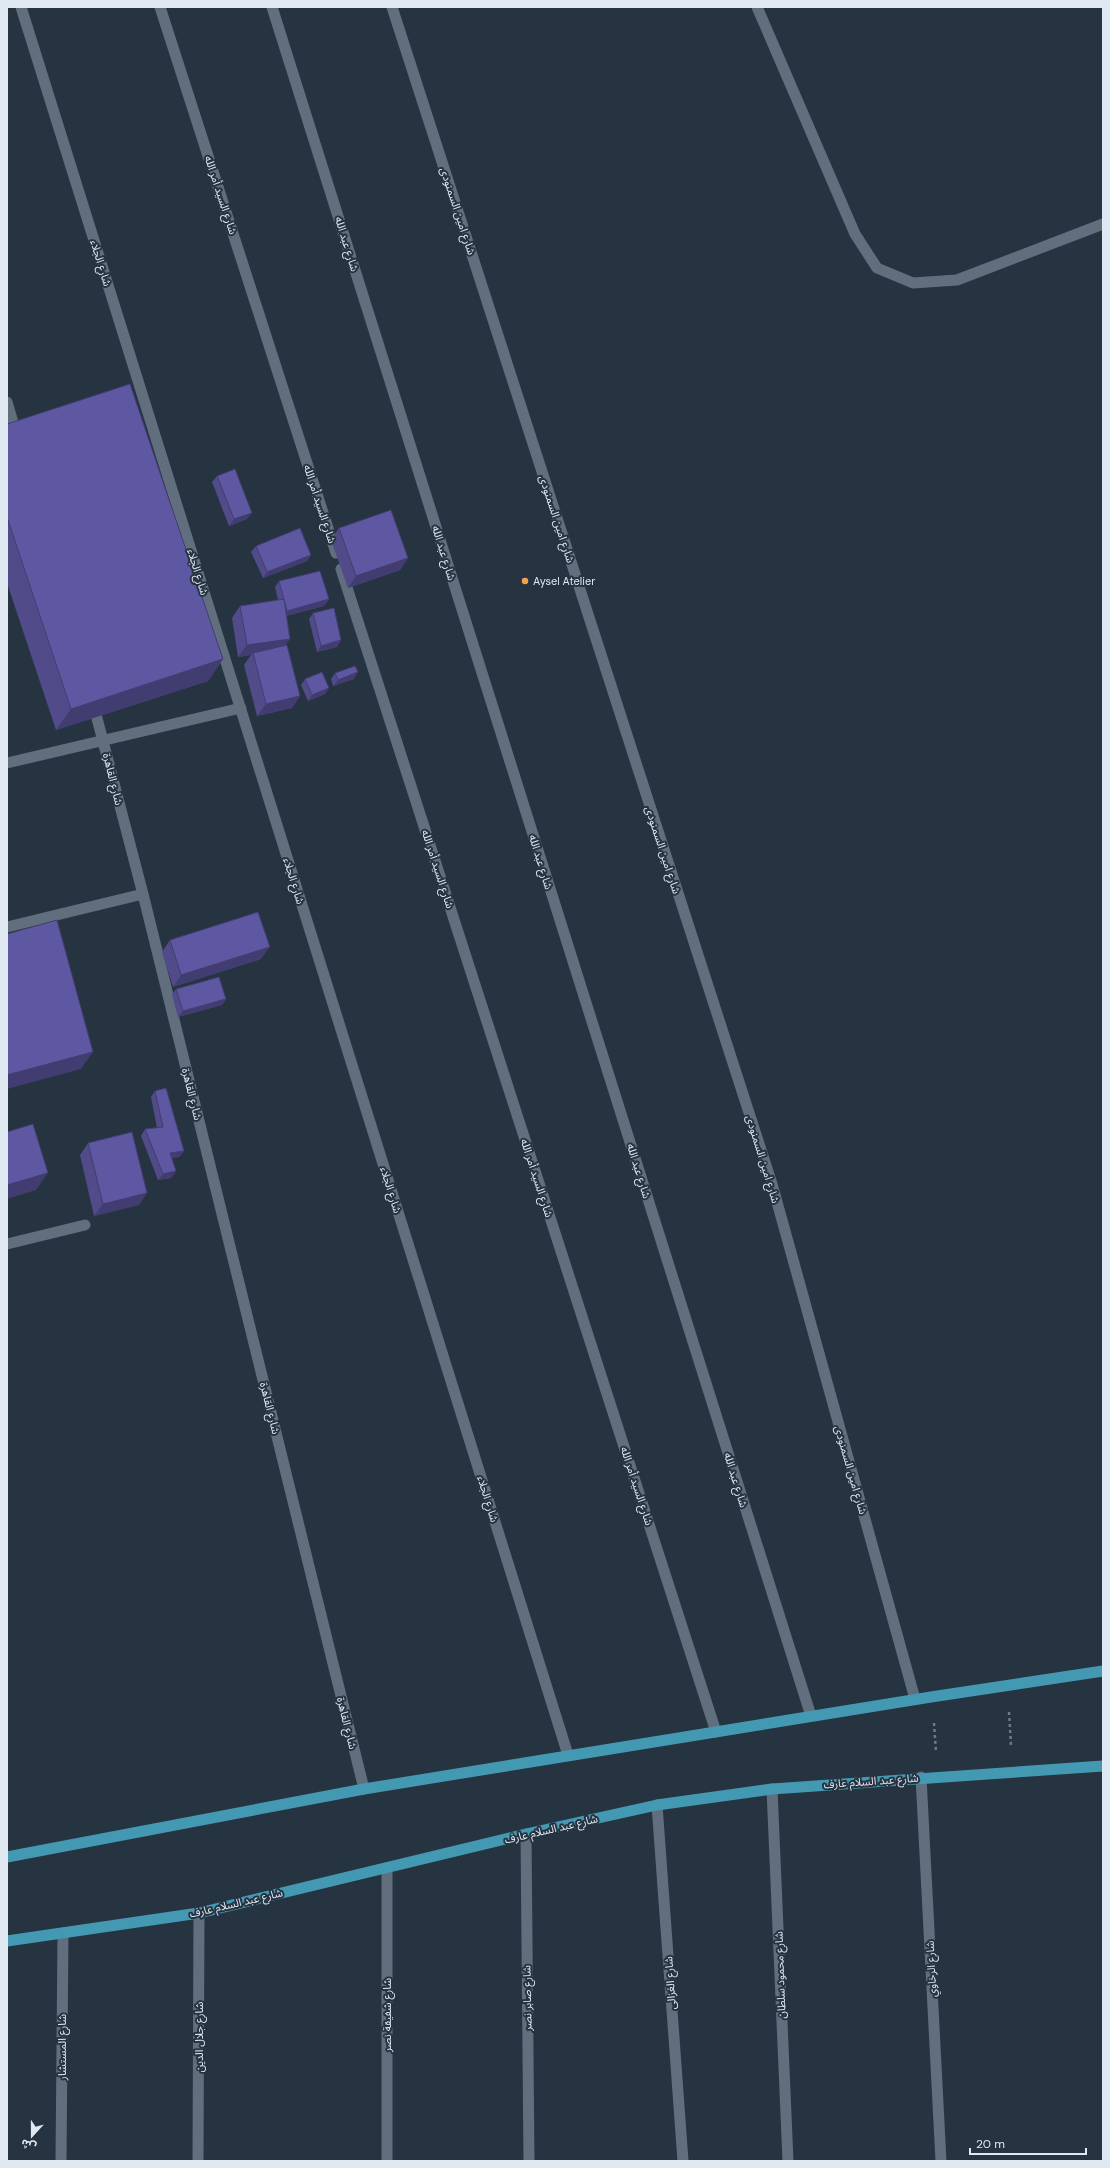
<svg xmlns="http://www.w3.org/2000/svg" width="1110" height="2168" viewBox="0 0 1110 2168" font-family="'DM Sans','Noto Sans Arabic',sans-serif">
	<style>
		.lines { fill: none; stroke-linecap: round; stroke-linejoin: round }
		.path { stroke: #6e7985; stroke-width: 2.5; stroke-dasharray: 3 3; stroke-linecap: butt }
		.service { stroke: #606e7e; stroke-width: 11 }
		.minor { stroke: #606e7e; stroke-width: 11 }
		.primary { stroke: #4499b2; stroke-width: 11 }
		.wall { fill: #514b8a }
		.shaded-wall { fill: #423d71 }
		.building { fill: #5e57a1; stroke: #423d71 }
		.poi-dot { fill: #f8a04b; stroke: #263341; stroke-width: 1.5 }
		.labels { text-anchor: middle; stroke-width: 4; stroke-linejoin: round; paint-order: stroke }
		.street-label { font-size: 11px; fill: #e0e8f1; stroke: #263341 }
		.poi-label { font-size: 11px; fill: #e0e8f1; stroke: #263341; text-anchor: start }
	</style>
	<rect width="100%" height="100%" fill="#263341"/>
	<g class="lines">
		<path class="path" d="M1009,1712L1011,1745
			M934,1723L936,1752"/>
		<path class="service" d="M757,7L855,234L877,268L913,283L957,280L1103,224
			M7,1244L85,1225"/>
		<path class="minor" d="M21,7L568,1755
			M160,7L336,553
			M272,7L811,1716
			M392,7L772,1184L915,1699
			M7,402L17,436
			M341,569L716,1732
			M93,703L143,894L364,1789
			M7,763L241,708
			M7,927L143,894
			M921,1777L941,2161
			M772,1789L788,2161
			M657,1805L683,2161
			M526,1834L529,2161
			M387,1869V2161
			M61,2161L63,1933
			M198,2161L199,1913"/>
		<path class="primary" d="M7,1857L364,1789L931,1697L1103,1671
			M7,1941L199,1913L526,1834L657,1805L772,1789L1103,1766"/>
	</g>
	<path class="wall" d="M7,424L223,659L208,681L56,730L7,583Z
		M217,476L247,519L229,526L212,482Z
		M339,528L408,558L400,570L348,588L331,540Z
		M256,546L311,555L307,561L263,578L251,552Z
		M279,581L329,599L324,606L286,616L290,639L285,645L300,696L292,708L257,716L244,665L251,655L238,657L232,618L240,606L278,600L275,587Z
		M313,613L341,640L337,647L317,652L309,619Z
		M335,673L354,679L333,686L331,679Z
		M305,679L325,694L308,701L301,685Z
		M170,940L261,959L173,987L162,952Z
		M176,989L226,999L222,1005L178,1017L172,995Z
		M155,1091L184,1151L179,1157L172,1158L176,1171L171,1178L158,1180L141,1136L145,1129L157,1128L151,1097Z
		M88,1143L139,1205L94,1216L80,1155Z"/>
	<path class="shaded-wall" d="M252,513L247,519L229,526L234,519Z
		M311,555L307,561L263,578L267,572Z
		M408,558L400,570L348,588L356,576Z
		M329,599L324,606L283,617L287,611Z
		M290,639L281,651L253,653L251,655L238,657L247,645Z
		M341,640L337,647L317,652L321,646Z
		M223,659L208,681L56,730L71,709Z
		M358,672L354,679L333,686L338,680Z
		M329,688L325,694L308,701L312,695Z
		M300,696L292,708L257,716L266,704Z
		M270,947L261,959L173,987L181,975Z
		M226,999L222,1005L178,1017L183,1011Z
		M93,1052L81,1069L7,1089V1075Z
		M184,1151L179,1157L166,1160L170,1153Z
		M176,1171L171,1178L158,1180L163,1174Z
		M48,1173L36,1190L7,1199V1185Z
		M147,1193L139,1205L94,1216L103,1204Z"/>
	<path class="building" d="M130,384L223,659L71,709L7,517V424Z
		M235,469L252,513L234,519L217,476Z
		M391,510L408,558L356,576L339,528Z
		M300,528L311,555L267,572L256,546Z
		M320,571L329,599L287,611L279,581Z
		M284,599L290,639L247,645L240,606Z
		M334,608L341,640L321,646L313,613Z
		M287,645L300,696L266,704L253,653Z
		M355,666L358,672L338,680L335,673Z
		M322,672L329,688L312,695L305,679Z
		M258,912L270,947L181,975L170,940Z
		M57,920L93,1052L7,1075V934Z
		M219,977L226,999L183,1011L176,989Z
		M166,1088L184,1151L170,1153L176,1171L163,1174L145,1129L163,1127L155,1091Z
		M33,1124L48,1173L7,1185V1132Z
		M132,1132L147,1193L103,1204L88,1143Z"/>
	<circle class="poi-dot" cx="525" cy="581" r="4"/>
	<g class="labels">
		<g class="street-label">
			<text transform="translate(221 195) rotate(72)" y="4">شارع السيد أمر الله</text>
			<text transform="translate(458 211) rotate(72)" y="4">شارع امين السمنودى</text>
			<text transform="translate(347 244) rotate(73)" y="4">شارع عبد الله</text>
			<text transform="translate(101 263) rotate(73)" y="4">شارع الجلاء</text>
			<text transform="translate(320 504) rotate(72)" y="4">شارع السيد أمر الله</text>
			<text transform="translate(557 519) rotate(72)" y="4">شارع امين السمنودى</text>
			<text transform="translate(444 553) rotate(73)" y="4">شارع عبد الله</text>
			<text transform="translate(198 572) rotate(73)" y="4">شارع الجلاء</text>
			<text transform="translate(113 779) rotate(76)" y="4">شارع القاهرة</text>
			<text transform="translate(663 850) rotate(72)" y="4">شارع امين السمنودى</text>
			<text transform="translate(541 862) rotate(73)" y="4">شارع عبد الله</text>
			<text transform="translate(438 869) rotate(72)" y="4">شارع السيد أمر الله</text>
			<text transform="translate(294 881) rotate(73)" y="4">شارع الجلاء</text>
			<text transform="translate(192 1094) rotate(76)" y="4">شارع القاهرة</text>
			<text transform="translate(763 1159) rotate(73)" y="4">شارع امين السمنودى</text>
			<text transform="translate(639 1171) rotate(73)" y="4">شارع عبد الله</text>
			<text transform="translate(537 1178) rotate(72)" y="4">شارع السيد أمر الله</text>
			<text transform="translate(391 1190) rotate(73)" y="4">شارع الجلاء</text>
			<text transform="translate(270 1408) rotate(76)" y="4">شارع القاهرة</text>
			<text transform="translate(851 1470) rotate(74)" y="4">شارع امين السمنودى</text>
			<text transform="translate(736 1480) rotate(73)" y="4">شارع عبد الله</text>
			<text transform="translate(637 1486) rotate(72)" y="4">شارع السيد أمر الله</text>
			<text transform="translate(488 1499) rotate(73)" y="4">شارع الجلاء</text>
			<text transform="translate(347 1723) rotate(76)" y="4">شارع القاهرة</text>
			<text transform="translate(871 1781) rotate(-4)" y="4">شارع عبد السلام عارف</text>
			<text transform="translate(551 1829) rotate(-13)" y="4">شارع عبد السلام عارف</text>
			<text transform="translate(236 1903) rotate(-13)" y="4">شارع عبد السلام عارف</text>
			<text transform="translate(931 1969) rotate(-93)" y="4">شارع الرخاوي</text>
			<text transform="translate(780 1975) rotate(-92)" y="4">شارع محمود سلطان</text>
			<text transform="translate(670 1983) rotate(-94)" y="4">شارع الغزالى</text>
			<text transform="translate(527 1998) rotate(-91)" y="4">شارع صابر نصر</text>
			<text transform="translate(387 2015) rotate(-90)" y="4">شارع شفيقة نصر</text>
			<text transform="translate(199 2037) rotate(-90)" y="4">شارع جلال الدين</text>
			<text transform="translate(62 2047) rotate(-90)" y="4">شارع المستشار</text>
		</g>
		<g class="poi-label">
			<text x="533" y="585">Aysel Atelier</text>
		</g>
	</g>
	<rect width="1110" height="2168" fill="none" stroke="#e0e8f1" stroke-width="16"/>
	<g transform="translate(32 2136) rotate(201)" stroke="#263341" stroke-width="3" paint-order="stroke">
	<path d="M0-3L7 15L0 10L-7 15Z" fill="#e0e8f1"/>
	<text y="-6" font-size="11" font-weight="bold" text-anchor="middle" fill="#e0e8f1">ش</text>
	</g>
	<path d="M970 2148v6h116v-6" fill="none" stroke="#e0e8f1" stroke-width="2"/>
	<text x="976" y="2148" font-size="12" fill="#e0e8f1" stroke="#263341" stroke-width="3" paint-order="stroke">20 m</text>
</svg>
